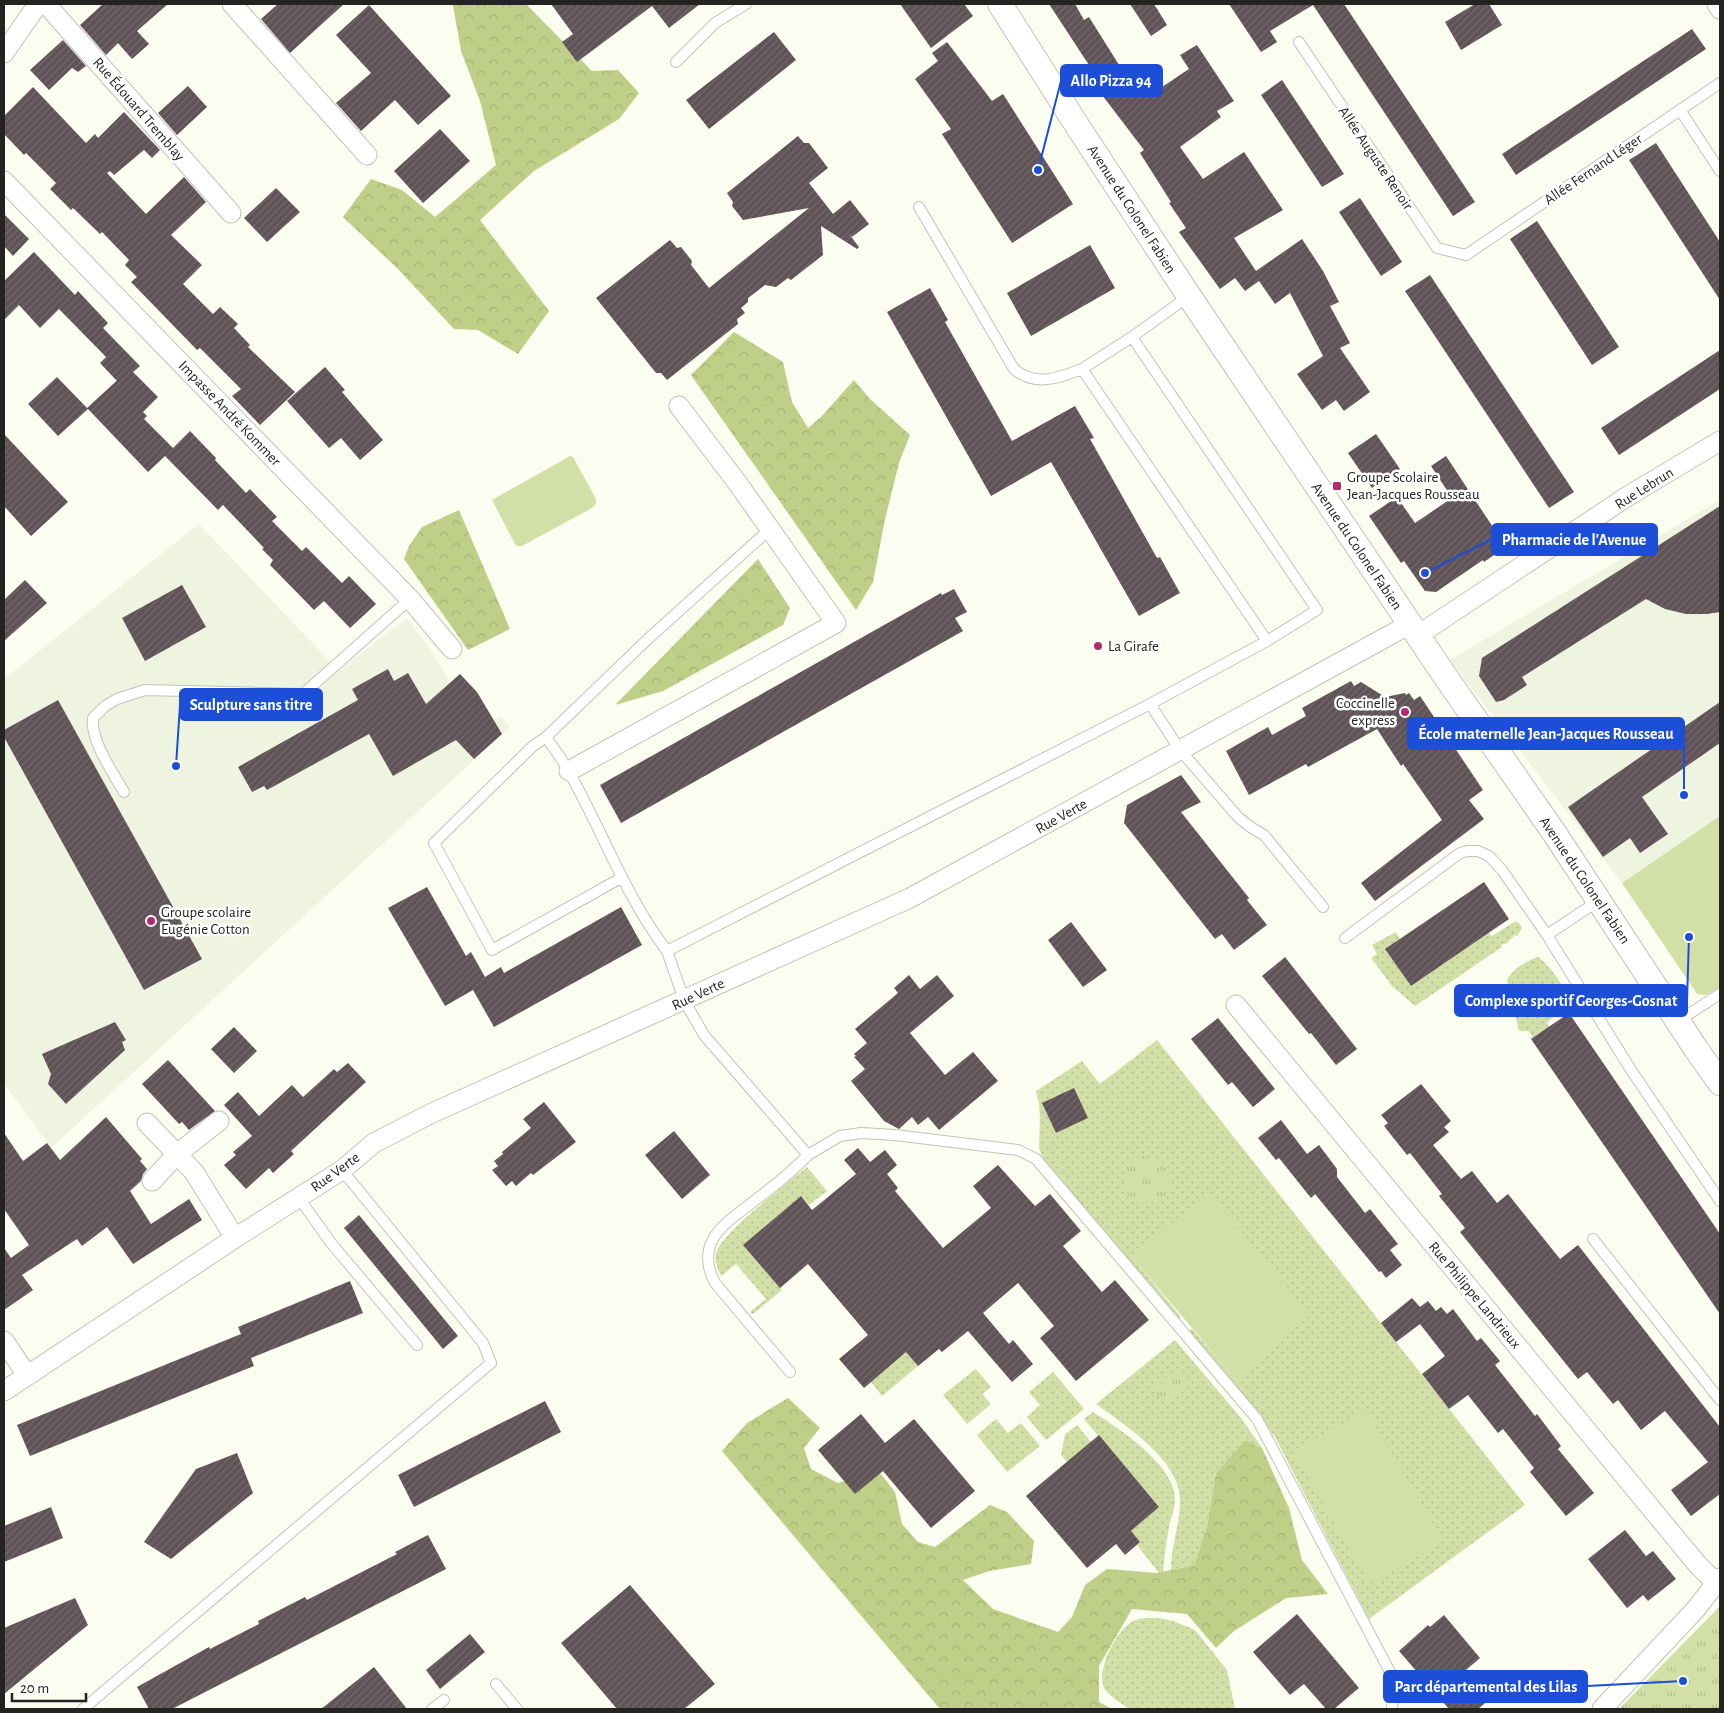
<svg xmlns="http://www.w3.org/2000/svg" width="1724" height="1713" viewBox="0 0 1724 1713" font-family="'Alegreya Sans',sans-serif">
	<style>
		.built { fill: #eef4df }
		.grass { fill: url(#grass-dots); fill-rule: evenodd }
		.forest { fill: url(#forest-crowns) }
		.park { fill: url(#park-tufts) }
		.pitch { fill: #d2dfa6 }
		.building { fill: url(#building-hatch) }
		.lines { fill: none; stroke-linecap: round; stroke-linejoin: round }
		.service-casing { stroke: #c0c4b7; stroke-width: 12 }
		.minor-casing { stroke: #c0c4b7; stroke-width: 21 }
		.tertiary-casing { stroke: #c0c4b7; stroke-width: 26 }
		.service { stroke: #fff; stroke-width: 10 }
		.minor { stroke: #fff; stroke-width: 19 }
		.tertiary { stroke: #fff; stroke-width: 24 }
		.poi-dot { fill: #b32b6c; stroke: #fff; stroke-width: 2 }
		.labels { text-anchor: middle; stroke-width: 5; stroke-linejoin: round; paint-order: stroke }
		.street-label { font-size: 15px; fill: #23241f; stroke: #fff }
		.poi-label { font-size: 15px; fill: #23241f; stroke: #fff; text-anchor: start }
		.leader { fill: none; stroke: #1d4ed8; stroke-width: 2 }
		.callout-dot { fill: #1d4ed8; stroke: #fff; stroke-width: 2 }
		.callout { fill: #1d4ed8; stroke: #1d4ed8; stroke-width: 2 }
		.callout-label { font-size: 16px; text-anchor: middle; font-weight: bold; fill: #fff }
	</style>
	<defs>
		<pattern id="grass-dots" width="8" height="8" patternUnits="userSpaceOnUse" patternTransform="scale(1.25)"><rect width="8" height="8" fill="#d2dfa6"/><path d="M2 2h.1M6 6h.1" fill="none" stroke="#b4bf8e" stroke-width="1.8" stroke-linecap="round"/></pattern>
		<pattern id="forest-crowns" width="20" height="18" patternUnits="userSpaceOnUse" patternTransform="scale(1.25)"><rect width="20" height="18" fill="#bfcf87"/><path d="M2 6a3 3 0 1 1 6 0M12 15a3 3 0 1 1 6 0" fill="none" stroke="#a4b274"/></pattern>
		<pattern id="park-tufts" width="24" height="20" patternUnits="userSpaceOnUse" patternTransform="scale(1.25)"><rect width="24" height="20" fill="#d2dfa6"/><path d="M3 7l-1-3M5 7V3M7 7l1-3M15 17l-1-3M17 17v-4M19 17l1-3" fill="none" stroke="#b4bf8e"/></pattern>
		<pattern id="building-hatch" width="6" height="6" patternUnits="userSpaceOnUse" patternTransform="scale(1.25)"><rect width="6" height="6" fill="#605357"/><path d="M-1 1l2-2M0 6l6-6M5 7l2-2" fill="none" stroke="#73686b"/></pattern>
	</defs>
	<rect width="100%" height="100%" fill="#fafdf0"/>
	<path class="built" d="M1720,500V816L1622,883L1450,660Z
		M199,524L339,671L388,632L407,619L429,647L450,683L493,720L500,716L510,727L51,1148L4,1083V679Z"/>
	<path class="grass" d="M1516,921L1520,924L1522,928L1517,936L1515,935L1505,945L1504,943L1501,945L1502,947L1415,1006L1392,986L1371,958L1377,954L1372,945L1396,932L1400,940L1386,949L1411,986L1489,933L1492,936Z
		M1538,957C1548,963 1569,992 1570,1004L1567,1008L1547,1022L1549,1027L1533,1038L1529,1031H1519L1507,980C1512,969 1527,961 1538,957Z
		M1157,1040L1525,1505L1369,1619L1275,1437L1253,1407L1188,1331L1192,1329L1236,1380L1309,1315L1132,1257L1181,1317L1179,1320L1043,1159L1039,1148L1040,1117L1039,1103L1036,1091L1082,1061L1100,1084ZM1043,1103L1088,1118L1056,1133Z
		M807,1167L827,1191L809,1205L801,1196L744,1245L782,1290L753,1314L750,1312L766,1299L736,1264L721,1276C718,1269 714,1261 716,1254C719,1235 789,1182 807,1167Z
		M1175,1340L1241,1418L1262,1448L1245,1440L1216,1473L1207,1526L1194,1565L1171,1570C1171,1546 1180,1524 1180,1501C1181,1461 1126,1426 1096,1404Z
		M906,1352L918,1366L882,1396L871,1382Z
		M976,1369L991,1387L982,1394L991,1404L967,1424L943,1395Z
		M1053,1372L1084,1409L1046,1440L1027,1417L1040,1405L1029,1392Z
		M1093,1412C1118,1428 1176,1465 1175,1500C1175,1507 1172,1515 1170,1522C1167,1539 1164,1555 1163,1572L1159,1573L1137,1545L1140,1542L1131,1531L1159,1507L1084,1419Z
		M996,1419L1008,1433L1021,1423L1040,1446L1007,1472L977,1435Z
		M1077,1425L1091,1442L1079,1475L1061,1455L1065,1434Z
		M1159,1618L1173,1621L1195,1630L1227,1670L1235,1709C1209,1709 1184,1709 1158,1709C1150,1709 1139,1711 1131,1709C1125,1707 1107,1694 1104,1688C1096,1669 1116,1631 1133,1621C1141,1617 1151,1618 1159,1618Z"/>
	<path class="forest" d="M458,4H526L592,71L618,70L639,93L619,119L534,171L480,220L549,311L518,354L478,330L454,329L399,270L343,217L371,179L402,190L435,217L496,165L480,101L461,51L453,5Z
		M734,332L783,362L792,402L808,428L821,417L854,380L870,399L910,435L899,463L885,519L873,582L856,610L691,375Z
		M459,510L510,629L468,650L404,559L409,546L422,527Z
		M758,559L790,608L783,625L663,691L615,705Z
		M788,1398L820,1428L804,1448L811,1469L838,1483L857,1477L881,1474L895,1492L902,1524L918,1542L935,1547L990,1505L1007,1512L1034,1541L1031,1564L989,1571L963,1580L993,1609L1058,1632L1072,1617L1085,1585L1107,1569L1157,1573L1194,1565L1207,1526L1216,1473L1245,1440L1262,1448L1289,1508L1302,1560L1328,1594L1286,1598L1234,1631L1216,1648L1187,1614L1132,1609L1099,1666V1702L1112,1709H940L722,1451L747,1423Z"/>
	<path class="park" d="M1145,1156C1162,1157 1179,1173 1169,1190C1162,1202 1142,1208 1131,1198C1121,1189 1124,1167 1134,1159C1137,1157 1142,1157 1145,1156Z
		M1178,1368L1192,1383L1167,1405L1153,1390Z
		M1720,1606V1709H1619Z"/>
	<path class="pitch" d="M570,456L573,457L596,499V504L592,508L522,546H516L492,500Z
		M1720,816V1002L1713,991L1706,995L1697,994L1622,883Z
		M1209,1192L1310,1315L1236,1380L1132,1257Z
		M1366,1410L1443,1541L1370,1584L1293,1452Z"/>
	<path class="building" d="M103,4H168L137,31L149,44L132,59L118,43L106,55L80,25Z
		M278,4H344L290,53L261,19Z
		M551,4H700L669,28L652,6L577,62L562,42L573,34Z
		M900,4H964L973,16L931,48Z
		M1049,4H1075L1084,20L1089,17L1126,76L1134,71L1150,95L1189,69L1180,55L1197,45L1234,101L1217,111L1221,117L1180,147L1203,179L1244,152L1283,210L1234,238L1256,271L1302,239L1323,271L1339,302L1330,306L1350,343L1340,348L1370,392L1344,411L1336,400L1322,410L1297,374L1323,356L1290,293L1275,304L1259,281L1245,291L1235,278L1220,289L1179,232L1186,228L1169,203L1171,202L1140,153L1144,150L1099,91L1104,88Z
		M1130,4H1154L1167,25L1151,36Z
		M1229,4H1344L1475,202L1453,216L1313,5L1270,31L1277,42L1261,52Z
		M1475,4H1489L1502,25L1461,50L1445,22Z
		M369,5L451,96L418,125L395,100L361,131L336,103L371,73L336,35Z
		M1692,29L1706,49L1516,175L1502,154Z
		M774,32L796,60L709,129L686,100Z
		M63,40L86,66L78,72L72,68L49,90L30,70Z
		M947,42L992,101L1003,94L1073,204L1012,243L942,134L951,129L915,79L938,61L932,53Z
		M1282,80L1344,174L1322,187L1261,95Z
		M188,86L207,107L177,135L158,113Z
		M33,87L86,143L95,134L98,138L124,112L160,150L152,158L144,150L114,175L110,171L107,173L146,214L184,177L206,202L171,235L202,265L183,284L213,314L220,307L238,324L234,328L250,345L248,347L295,392L260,425L232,396L241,389L200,348L197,350L131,282L137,277L125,265L129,260L102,232L100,234L73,208L71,210L50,189L56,183L26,153L24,155L4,134V116Z
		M440,129L470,161L423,203L394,171Z
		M798,136L804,143H809L828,168L809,183L833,214L850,200L869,224L852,237L849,234L859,247L857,249L821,226L823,255L791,280L788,278L776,287L765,285L748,298V302L741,308L745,313L737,319L738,324L667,380L661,373H656L596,298L670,240L677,248L681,247L692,261L691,265L709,288L809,208L743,220L732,206L733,202L727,193Z
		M1656,143L1720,242V300L1629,160Z
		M276,188L300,212L267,242L244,218Z
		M1360,198L1402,262L1381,276L1339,212Z
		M4,214L29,239L13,256L4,246Z
		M1537,221L1619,347L1592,365L1510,239Z
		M1090,245L1115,288L1031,336L1007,293Z
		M34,252L75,295L78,291L108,323L103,328L140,366L133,372L158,397L143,412L147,416L144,419L173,448L190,431L216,458L215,460L246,493L250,489L277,517L272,521L302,551L306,547L342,583L349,576L376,604L350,628L324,601L314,610L270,565L273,560L262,549L264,548L223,505L218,510L165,456L148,472L88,409L58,436L28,404L57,377L87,408L123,375L117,381L100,363L106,357L59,309L40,328L19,305L4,320V281Z
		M1430,275L1574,492L1549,508L1405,291Z
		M930,288L948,320L945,322L1012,441L1075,406L1094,438L1090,439L1157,558L1160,557L1180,593L1139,616L1051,462L991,496L887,312Z
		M1720,350V389L1619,455L1601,428Z
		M325,367L345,390L342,392L383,440L360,460L341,438L329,448L287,401Z
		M4,434L68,502L31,536L4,506Z
		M1376,434L1400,469L1372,488L1348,453Z
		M1446,456L1506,547L1484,562L1483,560L1436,592L1425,591L1404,561L1401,563L1369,516L1397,497L1415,523L1452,498L1431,466Z
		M1720,506V612L1707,614H1686L1665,609L1646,599L1522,677L1527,685L1504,700L1496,702L1479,676L1482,658Z
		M25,580L47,603L4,641V600Z
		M182,585L206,627L145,661L122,618Z
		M954,589L967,612L955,618L963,631L621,823L600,785L941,593L942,595Z
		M388,669L394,681L408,673L426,704L460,674L477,692L502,734L474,759L456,740L393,776L369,734L267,790L264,786L252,792L238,767L358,700L352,689Z
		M1351,681L1354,686L1361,682L1385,697L1405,693L1406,695L1409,693L1414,700L1420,696L1483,790L1469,800L1484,819L1375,901L1361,883L1442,820L1403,764L1401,766L1377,729L1308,767L1306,764L1249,795L1226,751L1268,727L1272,735L1306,716L1302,708Z
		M58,700L202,959L144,990L4,737V730Z
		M1720,702V743L1642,797L1668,834L1640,853L1630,838L1603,857L1568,807Z
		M1181,775L1201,802L1181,812L1249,898L1247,900L1267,925L1234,950L1222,934L1215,939L1124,823L1127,805Z
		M1484,882L1509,919L1411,986L1385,949Z
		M427,887L466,956L471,952L485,977L501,967L504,973L621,907L642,945L494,1027L473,990L445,1006L388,908Z
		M1071,922L1107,970L1083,987L1048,940Z
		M1285,957L1357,1049L1336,1065L1311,1033L1309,1034L1262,976Z
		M909,975L920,989L937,975L954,996L910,1033L945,1075L973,1052L998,1081L939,1130L928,1117L918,1125L912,1117L899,1129L897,1128L884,1121L851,1081L865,1069L854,1057L856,1056L854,1054L867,1043L855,1029L898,993L894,988Z
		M1569,1013L1720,1234V1314L1531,1039Z
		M1218,1018L1275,1089L1253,1107L1232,1082L1228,1085L1191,1039Z
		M115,1022L126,1040L122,1042L125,1050L66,1104L48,1084L51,1074L42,1054Z
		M234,1027L257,1051L234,1073L211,1049Z
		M168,1060L215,1111L189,1130L182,1122L179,1124L142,1084Z
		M348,1063L366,1082L291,1151L294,1154L273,1173L269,1168L246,1189L224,1165L236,1155L233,1152L252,1136L224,1105L238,1092L259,1116L292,1085L303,1097L334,1069L337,1072Z
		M1421,1084L1451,1121L1444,1127L1449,1132L1433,1145L1461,1179L1472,1171L1497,1203L1508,1194L1560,1259L1578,1245L1720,1427V1494L1691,1516L1671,1490L1708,1462L1665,1411L1641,1430L1618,1400L1613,1404L1587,1372L1578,1379L1460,1232L1465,1228L1439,1196L1442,1194L1410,1153L1407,1155L1384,1126L1388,1123L1381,1115Z
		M1074,1088L1088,1118L1056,1133L1042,1103Z
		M544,1102L576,1142L533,1175L531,1173L516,1186L512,1181L506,1186L492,1170L498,1166L494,1161L503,1154L502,1152L531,1128L523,1119Z
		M106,1117L142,1159L140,1161L147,1169L143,1174L141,1181L130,1191L151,1224L189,1199L202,1220L133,1264L107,1227L82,1246L77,1239L22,1275L33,1290L4,1310V1248L11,1258L29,1245L4,1209V1133L23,1161L47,1143L60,1160Z
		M1281,1120L1307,1154L1319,1145L1337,1169V1177L1365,1213L1370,1209L1398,1244L1390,1250L1402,1265L1386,1278L1381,1271L1379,1272L1315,1194L1311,1198L1279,1158L1276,1160L1258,1138Z
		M674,1131L710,1175L682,1199L645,1155Z
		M858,1148L870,1162L885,1150L897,1165L887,1174L898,1188L895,1191L943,1248L991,1208L973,1186L998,1165L1035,1206L1050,1194L1081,1231L1063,1246L1102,1292L1115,1280L1149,1320L1076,1381L1040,1338L1054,1326L1018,1283L983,1313L1009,1344L1013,1340L1033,1364L1012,1382L968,1331L942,1352L939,1349L918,1366L906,1352L864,1388L839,1359L868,1335L808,1264L780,1288L743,1245L801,1196L812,1210L856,1174L844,1160Z
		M359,1215L458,1336L443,1349L344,1228Z
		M350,1281L363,1313L251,1358L254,1366L30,1456L17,1425L241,1334L238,1327Z
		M1412,1298L1420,1307L1428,1301L1436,1311L1441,1307L1447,1314L1453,1309L1477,1341L1481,1338L1500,1361L1495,1365L1535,1416L1537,1414L1561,1446L1558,1449L1594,1493L1566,1516L1530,1472L1534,1468L1503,1429L1498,1433L1468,1395L1449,1409L1422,1374L1445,1356L1420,1324L1396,1342L1381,1323Z
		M545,1401L561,1432L414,1507L398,1475Z
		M861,1414L885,1443L914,1419L975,1491L931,1528L883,1471L855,1494L818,1450Z
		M1099,1435L1159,1507L1131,1531L1140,1542L1125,1555L1116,1544L1087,1568L1026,1496Z
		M237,1453L253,1493L171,1559L144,1542L196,1469Z
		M51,1507L63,1538L4,1562V1526Z
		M1625,1530L1646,1556L1653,1551L1676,1579L1648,1601L1643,1595L1627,1608L1588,1559Z
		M428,1535L446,1569L172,1709H149L137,1687L209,1647L210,1649L259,1624L258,1621L305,1597L307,1600L397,1554L395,1552Z
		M630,1585L715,1684L684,1709H617L561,1643Z
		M75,1598L88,1625L4,1694V1628Z
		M1297,1614L1359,1688L1334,1709H1326L1304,1684L1290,1695L1253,1652Z
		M1444,1615L1480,1658L1466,1670L1490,1699L1478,1709H1449L1399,1651L1428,1625L1430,1627Z
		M470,1634L485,1652L440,1689L426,1670Z
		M374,1667L407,1709H321Z"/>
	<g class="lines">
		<defs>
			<path id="service" d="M1299,42L1437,248L1466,255L1720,83
				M676,62L715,23L746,4
				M1680,110L1720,171
				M919,207L1014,369C1035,387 1059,378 1082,369L1267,641L1150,704L667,951L684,1000L704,1035L808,1155L840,1136L861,1133L895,1135L1018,1150L1036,1159L1257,1419L1390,1672L1393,1686L1392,1709
				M1132,337L1189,296
				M1082,369L1132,337L1317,610L1267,641
				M1150,704L1180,750L1238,817L1249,826L1264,835L1323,907
				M546,737C554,749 563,760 569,772C603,832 625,896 667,951
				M124,792C113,773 90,740 93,718L105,706L117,699L145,690L303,694L410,599
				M621,878L492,950L434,843L533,746L546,737L649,638L770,529
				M1547,935L1598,901
				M1345,938L1460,853L1468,851H1478L1489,856L1502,870L1547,935L1631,1070L1720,1201
				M1678,1021L1720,994
				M299,1198L331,1243L417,1345
				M1593,1239L1720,1400
				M790,1372L715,1283C708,1270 705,1254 713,1239C721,1225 736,1215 749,1205C770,1189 790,1174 808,1155
				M496,1684L517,1709
				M83,1709L491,1363L483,1343L342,1170
				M432,1709L444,1700"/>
			<path id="minor" d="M46,4L231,213
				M232,4L367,155
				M1717,4L1720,9
				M4,53L38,4
				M4,181L410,599L452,649
				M1418,635L1628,496L1720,441
				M569,771L836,623L739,485L679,406
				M1236,1005L1697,1564L1716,1583
				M147,1123L194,1172L235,1238
				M152,1181L177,1154L219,1121
				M4,1341L27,1375
				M4,1391L235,1238L342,1170L374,1143L430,1114L910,898L1410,624
				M1602,1709L1696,1609L1720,1578"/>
			<path id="tertiary" d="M1000,4L1078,127L1189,296L1445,676L1553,831L1696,1049L1720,1083"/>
		</defs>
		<use href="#service" class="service-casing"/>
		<use href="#minor" class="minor-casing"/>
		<use href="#tertiary" class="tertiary-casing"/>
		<use href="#service" class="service"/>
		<use href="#minor" class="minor"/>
		<use href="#tertiary" class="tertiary"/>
	</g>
	<g class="poi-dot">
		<rect x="1332" y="481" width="10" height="10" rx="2.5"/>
		<circle cx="1098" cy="646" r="5"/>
		<circle cx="1405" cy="712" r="5"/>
		<circle cx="151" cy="921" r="5"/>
	</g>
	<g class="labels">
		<g class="street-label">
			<text transform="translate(139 109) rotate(49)" y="5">Rue Édouard Tremblay</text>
			<text transform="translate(1376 158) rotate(56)" y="5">Allée Auguste Renoir</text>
			<text transform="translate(1593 169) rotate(-34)" y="5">Allée Fernand Léger</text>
			<text transform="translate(1132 209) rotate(57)" y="5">Avenue du Colonel Fabien</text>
			<text transform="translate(230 413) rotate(46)" y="5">Impasse André Kommer</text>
			<text transform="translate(1644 488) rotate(-32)" y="5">Rue Lebrun</text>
			<text transform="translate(1357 546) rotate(56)" y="5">Avenue du Colonel Fabien</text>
			<text transform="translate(1061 816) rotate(-29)" y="5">Rue Verte</text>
			<text transform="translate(1585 880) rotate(56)" y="5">Avenue du Colonel Fabien</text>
			<text transform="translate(698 994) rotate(-25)" y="5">Rue Verte</text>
			<text transform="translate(335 1172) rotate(-36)" y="5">Rue Verte</text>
			<text transform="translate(1475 1295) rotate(50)" y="5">Rue Philippe Landrieux</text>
		</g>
		<g class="poi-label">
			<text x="1347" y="482">Groupe Scolaire<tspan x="1347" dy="17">Jean-Jacques Rousseau</tspan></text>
			<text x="1108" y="651">La Girafe</text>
			<text x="1395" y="708" text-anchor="end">Coccinelle<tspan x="1395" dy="17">express</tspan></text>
			<text x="161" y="917">Groupe scolaire<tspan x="161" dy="17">Eugénie Cotton</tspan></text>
		</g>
	</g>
	<path class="leader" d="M1038 170L1061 81M1425 573L1492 539M176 766L180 705M1684 795L1684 733M1689 937L1687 1001M1683 1681L1587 1686"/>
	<g class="callout-dot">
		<circle cx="1038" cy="170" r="5"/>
		<circle cx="1425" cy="573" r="5"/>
		<circle cx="176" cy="766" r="5"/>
		<circle cx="1684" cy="795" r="5"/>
		<circle cx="1689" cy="937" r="5"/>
		<circle cx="1683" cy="1681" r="5"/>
	</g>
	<g class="callout">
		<rect x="1061" y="65" width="101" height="31" rx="5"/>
		<rect x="1492" y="524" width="165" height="31" rx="5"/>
		<rect x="180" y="689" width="142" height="31" rx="5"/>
		<rect x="1408" y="718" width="276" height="31" rx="5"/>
		<rect x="1455" y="985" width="232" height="31" rx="5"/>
		<rect x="1384" y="1671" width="203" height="31" rx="5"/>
	</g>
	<g class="callout-label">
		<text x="1111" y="86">Allo Pizza 94</text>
		<text x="1574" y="545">Pharmacie de l'Avenue</text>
		<text x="251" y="710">Sculpture sans titre</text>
		<text x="1546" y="739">École maternelle Jean-Jacques Rousseau</text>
		<text x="1571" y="1006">Complexe sportif Georges-Gosnat</text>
		<text x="1486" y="1692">Parc départemental des Lilas</text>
	</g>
	<rect width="1724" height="1713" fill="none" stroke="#23241f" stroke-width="10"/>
	<path d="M12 1693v8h74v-8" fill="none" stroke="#23241f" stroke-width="2.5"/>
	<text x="20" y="1693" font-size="15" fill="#23241f" stroke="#ffffff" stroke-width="4" paint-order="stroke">20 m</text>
</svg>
